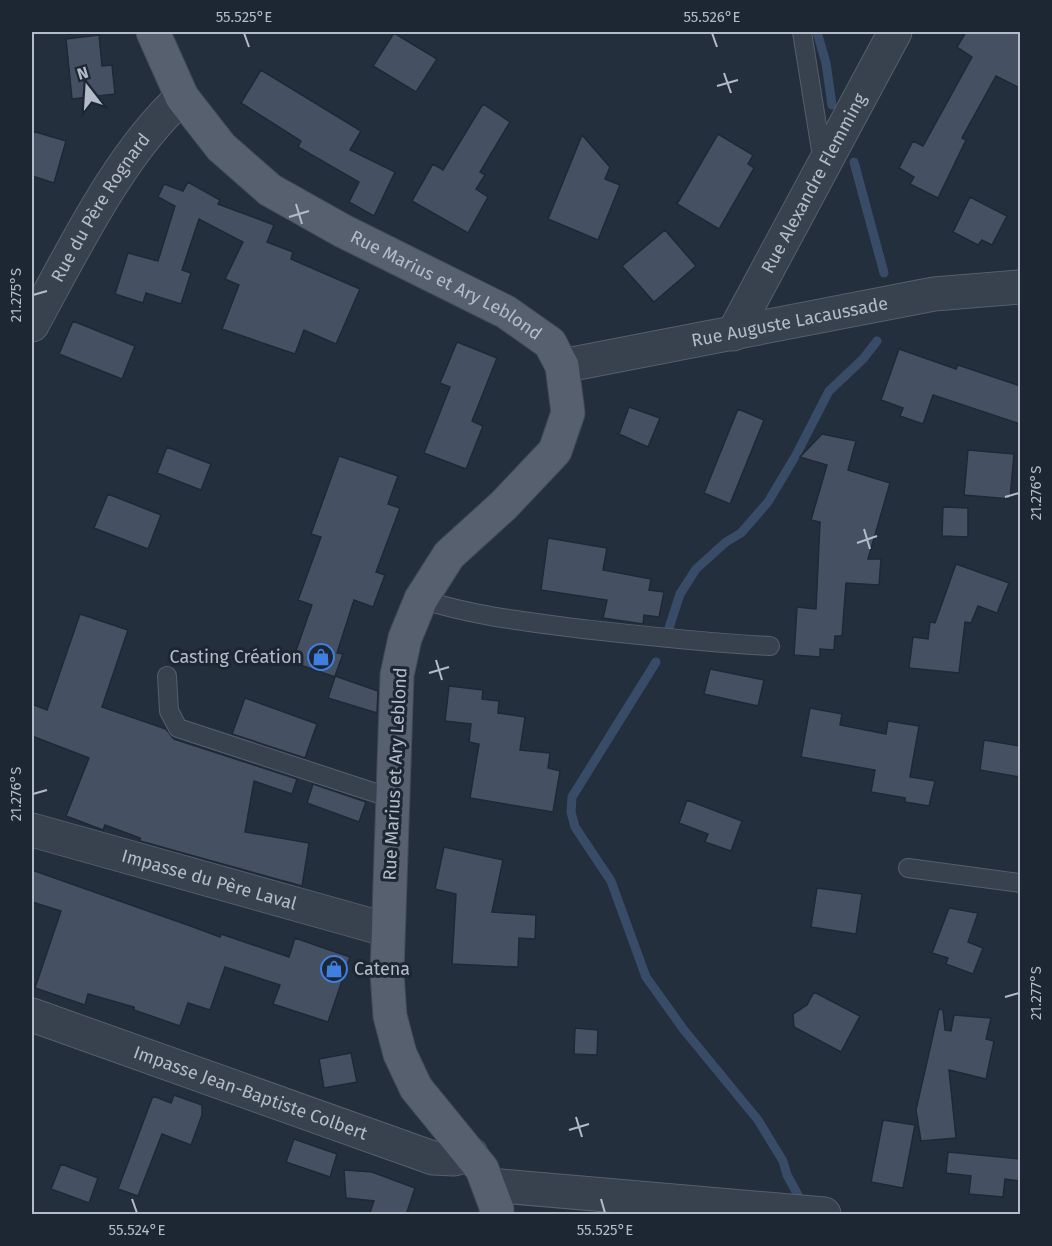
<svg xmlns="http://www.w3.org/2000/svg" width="1052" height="1246" viewBox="0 0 1052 1246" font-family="'Fira Sans',sans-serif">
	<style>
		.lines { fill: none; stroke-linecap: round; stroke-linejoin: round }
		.stream { stroke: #394c67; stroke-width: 9 }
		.building { fill: #455162; stroke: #1f2835; stroke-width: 1.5 }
		.lane-casing { stroke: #565f6c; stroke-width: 20 }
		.street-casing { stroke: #565f6c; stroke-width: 35 }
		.primary-casing { stroke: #414a57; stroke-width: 35 }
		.lane { stroke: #38414e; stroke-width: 18 }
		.street { stroke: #38414e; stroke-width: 33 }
		.primary { stroke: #56606e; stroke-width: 33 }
		.ticks { fill: none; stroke: #b4bcc9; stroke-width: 2 }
		.labels { text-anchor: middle; stroke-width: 6; stroke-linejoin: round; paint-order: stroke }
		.street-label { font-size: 18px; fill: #b4bcc9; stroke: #1d2633 }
		.poi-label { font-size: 18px; fill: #b4bcc9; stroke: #1d2633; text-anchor: end }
		.neatline { fill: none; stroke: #b4bcc9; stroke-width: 2 }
		.ticks-label { font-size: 15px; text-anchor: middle; fill: #b4bcc9 }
	</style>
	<rect width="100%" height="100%" fill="#242f3e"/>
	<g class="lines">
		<path class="stream" d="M817,32L826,63L832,105
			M854,162L884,273
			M668,631L680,594L696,569L726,542L741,533L768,502L796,455L829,391L863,359L877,341
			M656,662L572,797L571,812L575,827L611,881L646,977L684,1030L758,1120L783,1161L787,1175L798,1195"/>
	</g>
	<path class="building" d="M966,32H1020V88L996,76L962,138L966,140L938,198L910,184L914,177L899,168L913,141L923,146L972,57L957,47Z
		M394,33L437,59L416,92L373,66Z
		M99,35L102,66L112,65L115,94L72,99L66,39Z
		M261,70L361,131L350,150L395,172L374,216L349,202L359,182L298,147L301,141L241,103Z
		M483,104L510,122L480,172L485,175L476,189L488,197L468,233L412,201L433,164L443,170Z
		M32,131L66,141L54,183L32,176Z
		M718,134L753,155L748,164L754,168L719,229L677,204Z
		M582,135L610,167L605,179L620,185L598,240L548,219Z
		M188,182L220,200L218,204L274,225L267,242L293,252L291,259L360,289L336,344L304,330L295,354L222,329L239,285L225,279L243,242L199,219L182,270L191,273L181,304L146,293L143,303L115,294L128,253L158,261L175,206L158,197L164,184L183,191Z
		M970,197L1007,216L992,245L982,240L978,245L953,232Z
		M665,230L696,266L654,302L622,266Z
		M73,321L135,346L122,379L59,354Z
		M457,342L497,358L472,421L483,426L466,469L424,453L450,387L440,383Z
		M899,349L956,369L958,365L1020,386V424L933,395L923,424L900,416L903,408L881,400Z
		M629,407L660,418L648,447L619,434Z
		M738,409L764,420L730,504L704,493Z
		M822,434L856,441L848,470L890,483L868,559H881L879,585L846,583L842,636H835L834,650L820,649V657L794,655L797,607L816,609L820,522L811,520L827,465L800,457Z
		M167,447L211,464L201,490L157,473Z
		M968,450L1014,454L1010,499L964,495Z
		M339,456L398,476L388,504L400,508L376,572L385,575L373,607L354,600L337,653L343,654L335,676L378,691L377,713L328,698L335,677L292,662L312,605L298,600L321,537L311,534Z
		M108,494L161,515L148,549L94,528Z
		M943,507L968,508V537L942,536Z
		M548,538L607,548L603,570L651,579L649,590L664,592L659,617L644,615L643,624L603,618L607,600L541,590Z
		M956,564L1009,583L997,613L978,606L971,623L965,622L959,673L909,668L913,637L928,639L930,622L935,623Z
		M80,614L128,630L102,707L166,729L174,739L297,779L292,794L254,781L245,832L309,843L302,886L140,841V838L105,825L103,830L66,816L89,758L32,736V704L47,710Z
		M710,669L764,680L758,706L704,694Z
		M449,686L483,690L482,699L499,701L498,713L525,717L520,750L550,753L548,768L560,771L553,812L470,798L479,744L469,742L471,724L445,721Z
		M245,698L317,724L305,758L232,734Z
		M810,708L842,714L840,725L886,734L888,721L919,726L910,777L935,781L929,806L905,802V798L871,792L875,770L801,757Z
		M984,740L1020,746V777L980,770Z
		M313,784L366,802L359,822L307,803Z
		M687,800L742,821L731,851L705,842L708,834L679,823Z
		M444,847L503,860L492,912L536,915L535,939L519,938L518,967L452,964L456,894L435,889Z
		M32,870L196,928L220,937L221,934L289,957L295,938L350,957L328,1022L273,1004L280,985L225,967L210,1010L188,1003L180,1026L134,1010V1007L88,994L85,1005L35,988L61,911L32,902Z
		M817,888L862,894L856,934L811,927Z
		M949,908L978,913L968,942L983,948L973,974L946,964L948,958L932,953Z
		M814,992L860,1016L841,1052L794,1027L793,1014L807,1005Z
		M939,1009L943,1010L945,1030L951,1031L954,1015L991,1018L986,1039L994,1041L986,1079L949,1070L956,1138L921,1141L916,1110Z
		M575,1028L598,1030L597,1055L574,1054Z
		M351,1053L357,1082L324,1088L319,1059Z
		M174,1095L202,1105V1115L191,1145L162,1134L138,1196L118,1189L153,1096L171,1103Z
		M883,1120L915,1125L903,1188L871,1182Z
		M294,1139L337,1154L330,1177L286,1162Z
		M948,1152L1020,1159V1181L1005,1179L1003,1197L969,1194L971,1176L946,1173Z
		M61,1164L98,1178L89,1203L51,1189Z
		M344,1170L372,1172L415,1188L406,1215H369L374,1201L346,1198Z"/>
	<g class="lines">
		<defs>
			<path id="lane" d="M802,32L823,163
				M421,599C472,616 529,622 583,629C646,636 708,643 770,646
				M167,676L169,711L178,728L391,798
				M908,868L1020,883"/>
			<g id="street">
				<path id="s1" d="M32,325C73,251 119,154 182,97"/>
				<path id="s2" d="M733,334L895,32"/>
				<path id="s3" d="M562,366L934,294L1020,287"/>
				<path id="s4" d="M32,830L388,930"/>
				<path id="s5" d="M32,1015L433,1158L454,1159L471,1154"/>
				<path d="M490,1185L824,1214"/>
			</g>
			<g id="primary">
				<path id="s6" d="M153,32L182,97L221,147L270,190L343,231L506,312L550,343L562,366L568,413L555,451L504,505L449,555L421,599L405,638L397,675L387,973L390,1016L400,1054L416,1088L482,1169L497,1209L496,1214"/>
			</g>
		</defs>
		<use href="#lane" class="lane-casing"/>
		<use href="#street" class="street-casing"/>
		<use href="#primary" class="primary-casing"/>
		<use href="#lane" class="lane"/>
		<use href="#street" class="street"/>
		<use href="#primary" class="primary"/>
	</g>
	<path class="ticks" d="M244,33L249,47M712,33L717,47M724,73L731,93M717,86L738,80M296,204L302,224M289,217L309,211M33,295L47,291M1005,497L1019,493M864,529L870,549M857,543L877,536M436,660L442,680M429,673L449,667M33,794L47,790M1005,997L1019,993M576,1117L582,1137M569,1130L589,1124M132,1199L137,1213M601,1199L605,1213"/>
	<defs>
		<symbol id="shop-ring" viewBox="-11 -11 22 22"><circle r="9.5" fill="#1d2633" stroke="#3f7fe0" stroke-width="1.5"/><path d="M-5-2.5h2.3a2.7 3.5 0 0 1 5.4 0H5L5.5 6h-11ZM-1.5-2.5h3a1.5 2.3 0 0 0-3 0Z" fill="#3f7fe0"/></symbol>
	</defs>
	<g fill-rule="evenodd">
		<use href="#shop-ring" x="306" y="642" width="30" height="30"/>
		<use href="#shop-ring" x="319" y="954" width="30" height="30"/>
	</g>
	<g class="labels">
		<g class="street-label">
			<text dy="6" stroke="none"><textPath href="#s2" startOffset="171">Rue Alexandre Flemming</textPath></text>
			<text dy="6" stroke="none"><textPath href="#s1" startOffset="136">Rue du Père Rognard</textPath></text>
			<text dy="6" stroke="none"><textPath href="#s6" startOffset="400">Rue Marius et Ary Leblond</textPath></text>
			<text dy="6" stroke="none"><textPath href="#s3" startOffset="232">Rue Auguste Lacaussade</textPath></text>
			<text transform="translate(395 774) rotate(-87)" y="6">Rue Marius et Ary Leblond</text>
			<text dy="6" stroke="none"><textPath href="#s4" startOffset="184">Impasse du Père Laval</textPath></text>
			<text dy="6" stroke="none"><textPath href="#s5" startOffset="232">Impasse Jean-Baptiste Colbert</textPath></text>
		</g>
		<g class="poi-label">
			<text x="302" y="663">Casting Création</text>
			<text x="354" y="975" text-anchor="start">Catena</text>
		</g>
	</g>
	<rect width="1052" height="1246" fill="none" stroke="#1d2633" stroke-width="66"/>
	<g transform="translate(87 87) rotate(343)" stroke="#1d2633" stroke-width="4.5" paint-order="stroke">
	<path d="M0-4.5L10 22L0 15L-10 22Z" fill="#b4bcc9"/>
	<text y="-9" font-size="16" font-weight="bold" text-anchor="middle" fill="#b4bcc9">N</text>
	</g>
	<rect x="33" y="33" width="986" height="1180" class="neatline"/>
	<g class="ticks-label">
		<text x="244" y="22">55.525°E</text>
		<text x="712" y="22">55.526°E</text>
		<text transform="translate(16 295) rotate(-90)" y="5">21.275°S</text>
		<text transform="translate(1036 493) rotate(-90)" y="5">21.276°S</text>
		<text transform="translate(16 794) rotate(-90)" y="5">21.276°S</text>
		<text transform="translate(1036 993) rotate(-90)" y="5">21.277°S</text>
		<text x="137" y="1235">55.524°E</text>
		<text x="605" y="1235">55.525°E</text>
	</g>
</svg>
